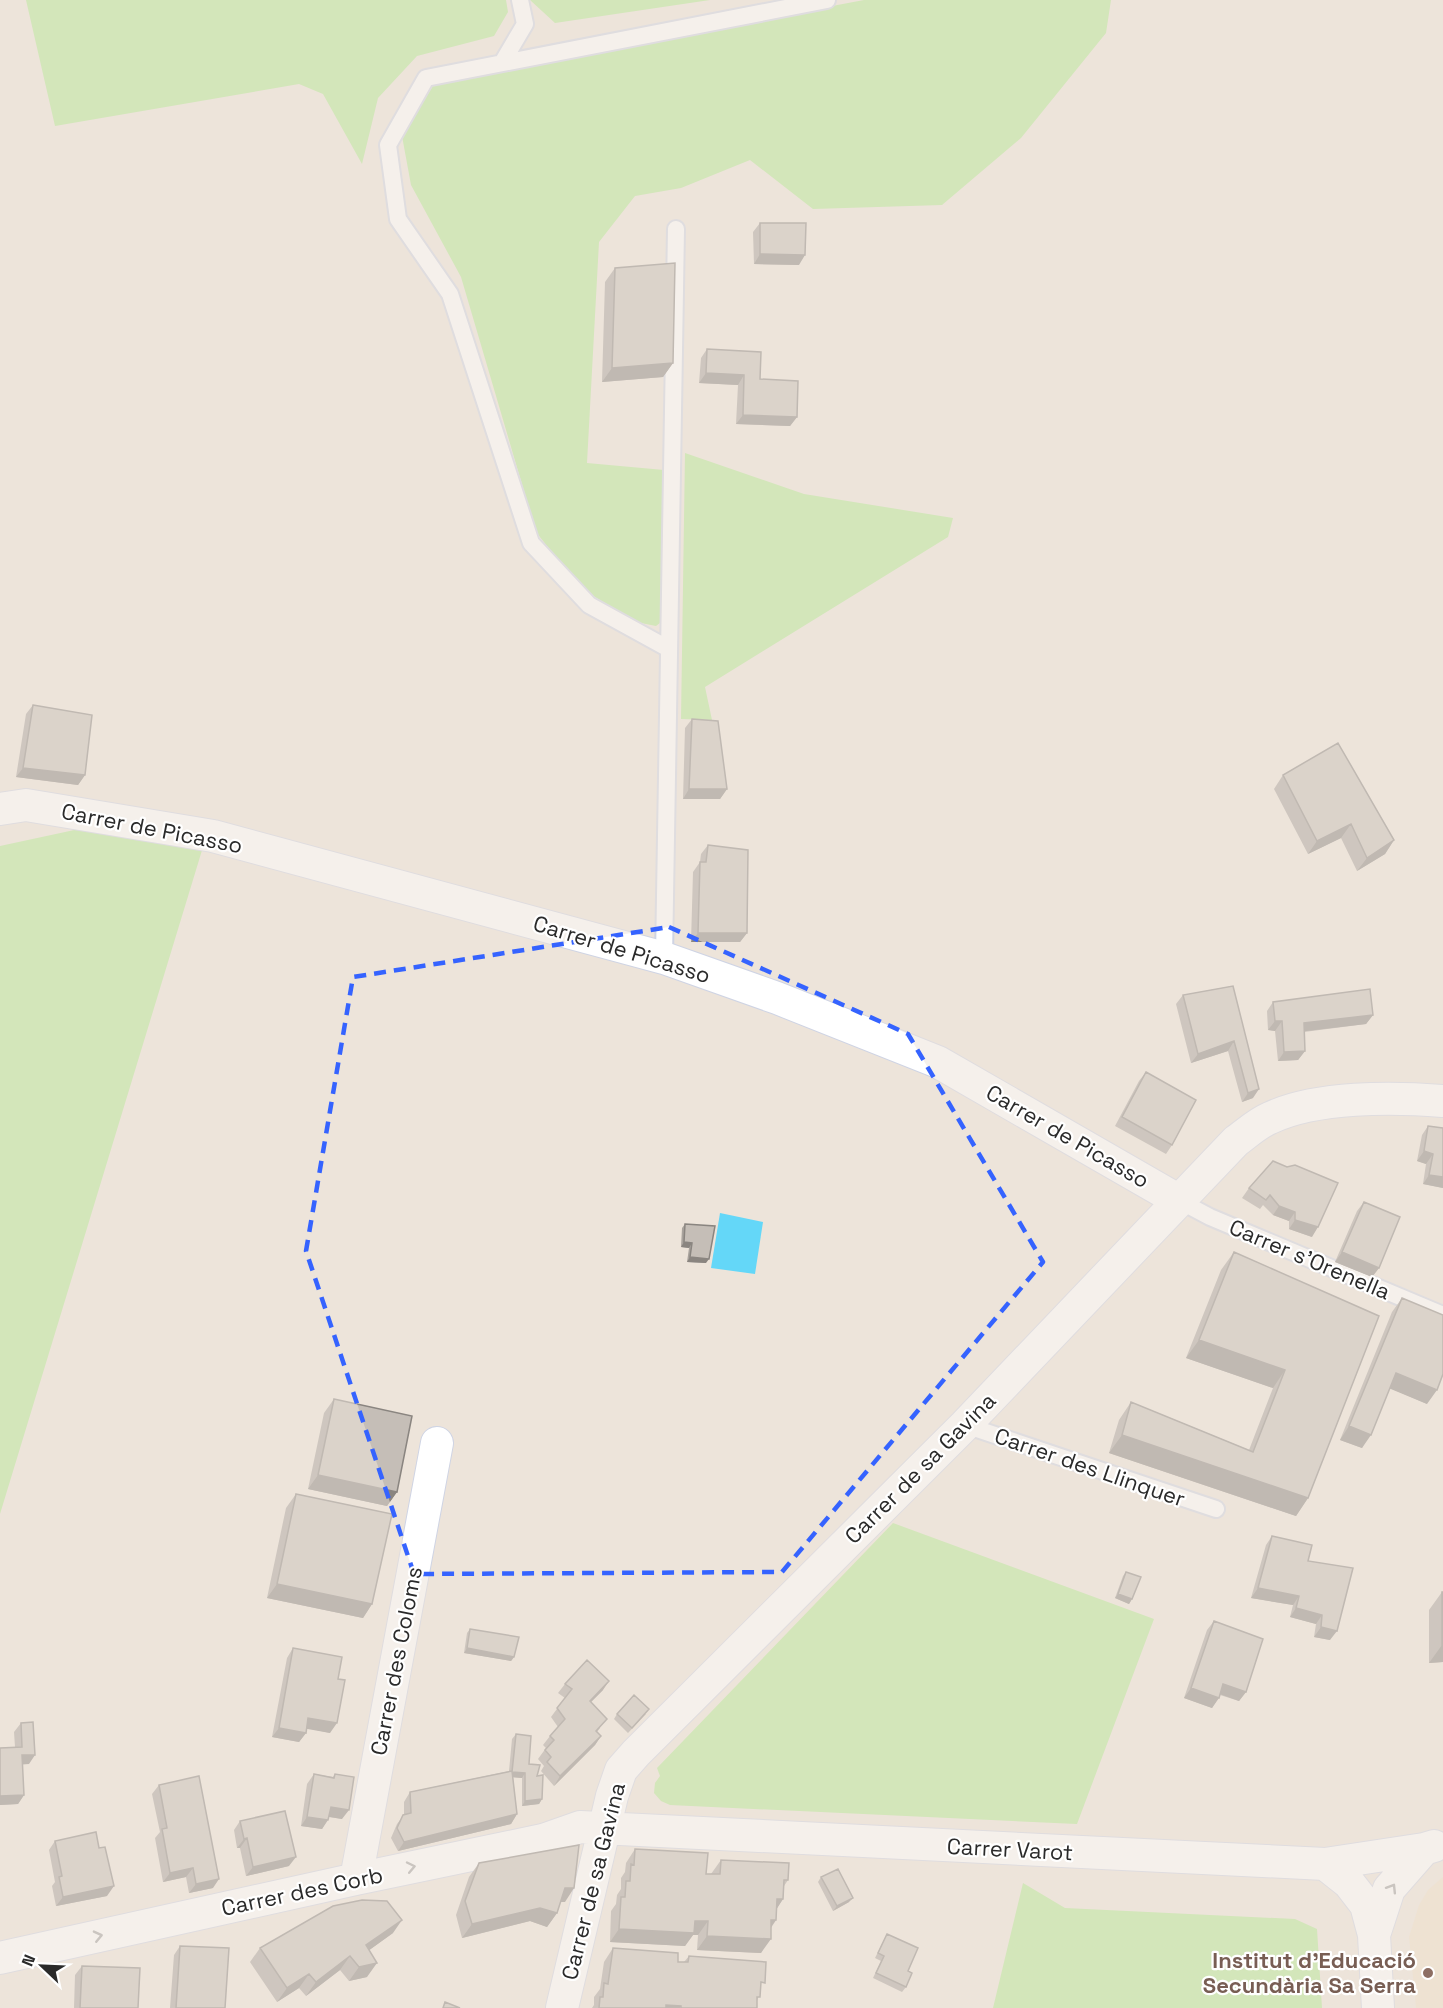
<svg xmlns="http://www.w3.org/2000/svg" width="1443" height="2008" viewBox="0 0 1443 2008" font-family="'Space Grotesk',sans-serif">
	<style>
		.education { fill: #f0e1c8 }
		.green { fill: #b3e992 }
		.water { fill: #64d7f8 }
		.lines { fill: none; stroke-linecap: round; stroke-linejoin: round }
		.service-casing { stroke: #cfd4e4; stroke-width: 20 }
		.minor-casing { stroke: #cfd4e4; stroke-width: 34 }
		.service { stroke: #fff; stroke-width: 16 }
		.minor { stroke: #fff; stroke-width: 32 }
		.wall { fill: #a9a39d }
		.shaded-wall { fill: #8a8580 }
		.building { fill: #c5beb7; stroke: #8a8580; stroke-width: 1.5 }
		.oneway { stroke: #9f9f9f }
		.marked { fill: none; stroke: #3563ff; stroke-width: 4.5; stroke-dasharray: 12 8; stroke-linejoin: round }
		.education-dot { fill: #8d6e63; stroke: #fff; stroke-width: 2 }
		.labels { text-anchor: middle; stroke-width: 4.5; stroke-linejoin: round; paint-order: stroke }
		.street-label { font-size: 22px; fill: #2a2a2a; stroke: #fff }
		.education-label { font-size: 22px; font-weight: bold; fill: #785e54; stroke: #fff; text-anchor: end }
	</style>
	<rect width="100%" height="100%" fill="#ede4da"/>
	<path class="education" d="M1443,1877V2008H1416L1409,1937L1419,1905L1428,1890Z"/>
	<path class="green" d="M26,0H506L508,12L494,36L417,56L378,98L362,164L323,94L299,84L55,126Z
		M530,0H710L555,23Z
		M864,0H1111L1106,33L1021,138L942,205L813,209L750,160L681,188L635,196L599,242L587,463L664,470L665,619L656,626L636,622L580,588L536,532L461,277L411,185L402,136L436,81Z
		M685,453L804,494L953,518L948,537L705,687L712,720L681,719Z
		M79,829L203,847L0,1514V846Z
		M893,1523L1154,1619L1077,1824L670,1805L661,1801L654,1793L655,1783L660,1776L657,1768Z
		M1023,1883L1065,1908L1295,1919L1317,1929L1322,2008H993Z"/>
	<path class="water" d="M720,1213L763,1222L755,1274L711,1268Z"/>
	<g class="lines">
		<defs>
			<path id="service" d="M502,63L525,24L520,0
				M669,649L589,605L531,543L450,294L398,219L388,145L426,78L827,0
				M664,958L676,229
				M1178,1200L1210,1217L1443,1315
				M965,1425L1216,1509"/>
			<path id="minor" d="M0,809L26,805L213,836L664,958L777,998L938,1062L1178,1200
				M1325,1864L1349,1883L1366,1905L1374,1935
				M356,1879L437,1443
				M0,1958L356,1879L543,1840L580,1827L1325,1864L1424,1849
				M562,2008L612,1796L621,1770L636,1753L965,1425L1236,1141C1247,1133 1258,1123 1270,1118C1316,1096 1393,1097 1443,1101
				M1378,2008L1374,1935L1389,1889L1424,1849L1434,1846"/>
		</defs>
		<use href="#service" class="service-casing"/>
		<use href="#minor" class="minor-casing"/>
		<use href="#service" class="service"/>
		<use href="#minor" class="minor"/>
	</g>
	<path class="wall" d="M760,223L799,265L754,264L753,232Z
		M615,268L673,363L663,377L602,382L605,282Z
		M707,349L760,379L797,417L790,426L736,424L738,385L699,383L701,358Z
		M33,705L85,775L78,785L16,777L26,714Z
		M692,719L727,789L720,799H683L685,728Z
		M1283,775L1394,840L1385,854L1357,871L1341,838L1308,854L1274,789Z
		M708,845L747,933L740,942H691L693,872L700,862L701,854Z
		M1233,986L1253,1098L1242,1102L1228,1051L1191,1063L1176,1004L1183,995Z
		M1273,1002L1373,1015L1366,1024L1304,1032L1305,1051L1298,1060L1278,1061L1275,1031L1268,1030L1267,1011Z
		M1146,1072L1172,1145L1166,1154L1115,1126L1139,1081Z
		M1428,1126L1443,1128V1188L1423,1184L1426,1164L1417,1161L1422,1135Z
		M1273,1161L1312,1237L1289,1229V1221L1273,1215L1263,1205L1260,1209L1242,1198L1249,1188Z
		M1364,1202L1379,1268L1372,1277L1335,1262L1357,1211Z
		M685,1224L706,1263L687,1262L689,1248L681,1247L682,1228Z
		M1234,1252L1379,1316L1308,1498L1296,1516L1109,1453L1119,1420L1131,1402L1249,1450L1273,1388L1186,1358L1221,1270Z
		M1402,1298L1427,1404L1390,1388L1362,1448L1340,1440L1392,1312Z
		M334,1399L397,1492L387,1506L308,1489L324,1413Z
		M296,1494L372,1604L363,1618L267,1598L286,1508Z
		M1272,1536L1308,1561L1330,1640L1314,1637L1316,1624L1290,1617L1293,1605L1251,1598L1266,1545Z
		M1126,1572L1132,1599L1129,1604L1115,1598L1123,1576Z
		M1443,1574V1662L1429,1663V1610L1442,1592H1443Z
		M1214,1621L1246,1692L1239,1701L1220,1695L1212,1708L1184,1698L1207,1630Z
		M470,1629L514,1657L511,1661L464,1653L467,1633Z
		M293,1648L338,1679L330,1733L307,1728L306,1733L299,1742L272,1737L287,1658Z
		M565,1684L603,1690L591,1702L600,1728L597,1732L601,1736L595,1745L554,1786L541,1771L544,1766L538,1759L546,1748L543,1745L550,1736L558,1727L551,1717L565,1698L558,1693Z
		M617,1714H646L628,1733L614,1719Z
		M21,1723L29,1764H22L24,1795L18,1804L0,1805V1748L15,1747L14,1732Z
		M516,1734L529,1764L537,1776L542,1799L539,1804L522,1806V1778L513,1777L517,1814L511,1824L398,1851L391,1838L397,1824L404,1815V1802L410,1792L509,1771L512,1739Z
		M314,1774L333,1777L335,1774L342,1819L329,1817L322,1829L301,1826L307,1784Z
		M159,1785L213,1888L189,1893L186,1877L163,1882L155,1838L160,1832L152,1794Z
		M240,1821L289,1866L246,1876L240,1848H237L234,1830Z
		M55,1841L107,1896L56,1906L52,1886L55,1882L49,1850Z
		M635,1849L706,1874H711L721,1860L788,1880L784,1886L783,1899L777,1908L776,1920L771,1928L761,1953L697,1950L698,1935H693L685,1946L610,1942L611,1911L616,1904L617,1895L621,1889V1878L625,1872L626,1863Z
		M479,1863L565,1902H560L557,1913L547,1927L530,1921L462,1938L456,1915L469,1877Z
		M821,1877L849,1902L833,1911L818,1882Z
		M393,1933L369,1950L367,1977L349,1981L340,1970L306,1996L299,1988L277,2002L250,1962L260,1948Z
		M887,1934L908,1971L906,1987L902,1992L873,1978L881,1961L875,1958Z
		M180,1946L225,2008H170L174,1955Z
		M613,1948L678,1962H684L689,1956L761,1989L757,2001V2008H592L594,2005V1997L600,1989L604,1962Z
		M82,1966L138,2008H74L75,1975Z"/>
	<path class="shaded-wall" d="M760,254L805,255L799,265L754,264Z
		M673,363L663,377L602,382L612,368Z
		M706,373L744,375L738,385L699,383Z
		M743,415L797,417L790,426L736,424Z
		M23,768L85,775L78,785L16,777Z
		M689,789H727L720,799H683Z
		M1351,824L1341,838L1308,854L1317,841Z
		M1394,840L1385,854L1357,871L1367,858Z
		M698,933H747L740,942H691Z
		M1373,1015L1366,1024L1298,1032L1304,1023Z
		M1275,1021H1282L1275,1031L1268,1030Z
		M1234,1041L1228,1051L1191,1063L1198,1054Z
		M1305,1051L1298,1060L1278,1061L1284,1052Z
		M1259,1089L1253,1098L1242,1102L1248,1093Z
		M1424,1151L1433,1154L1426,1164L1417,1161Z
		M1429,1175L1443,1177V1188L1423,1184Z
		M1279,1206L1295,1212L1289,1221L1273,1215Z
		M1295,1220L1318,1227L1312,1237L1289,1229Z
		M684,1242L692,1243L689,1248L681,1247Z
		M1342,1252L1379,1268L1372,1277L1335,1262Z
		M690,1257L709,1259L706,1263L687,1262Z
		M1199,1340L1285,1370L1273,1388L1186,1358Z
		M1396,1373L1437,1390L1427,1404L1386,1387Z
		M1349,1426L1371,1435L1362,1448L1340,1440Z
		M1122,1435L1308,1498L1296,1516L1109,1453Z
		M318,1475L397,1492L387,1506L308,1489Z
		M277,1584L372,1604L363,1618L267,1598Z
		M1258,1588L1299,1596L1293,1605L1251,1598Z
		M1118,1594L1132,1599L1129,1604L1115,1598Z
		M1296,1608L1322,1615L1316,1624L1290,1617Z
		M1321,1627L1337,1631L1330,1640L1314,1637Z
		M1442,1645H1443V1662L1429,1663Z
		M467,1648L514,1657L511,1661L464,1653Z
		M609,1681L603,1690L583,1710L590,1701Z
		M1223,1684L1246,1692L1239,1701L1217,1693Z
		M1191,1688L1219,1698L1212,1708L1184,1698Z
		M308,1718L337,1723L330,1733L302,1728Z
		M279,1728L306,1733L299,1742L272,1737Z
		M601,1736L595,1745L554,1786L560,1776Z
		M22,1755H35L29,1764L15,1765Z
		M512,1772L525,1773L522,1778L509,1777Z
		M24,1795L18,1804L0,1805V1796Z
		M542,1799L539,1804L522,1806L525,1801Z
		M331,1807L349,1810L342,1819L324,1816Z
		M517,1814L511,1824L398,1851L404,1842Z
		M307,1817L328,1820L322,1829L301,1826Z
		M247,1838L240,1848H237L244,1839Z
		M296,1857L289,1866L246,1876L253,1867Z
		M193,1868L186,1877L163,1882L170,1873Z
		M219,1879L213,1888L189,1893L196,1884Z
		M114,1886L107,1896L56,1906L63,1897Z
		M565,1888H574L565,1902H555Z
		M853,1898L849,1902L833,1911L837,1906Z
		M777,1899H783L774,1913Z
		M540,1908L557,1913L547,1927L530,1921L462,1938L472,1924Z
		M402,1920L393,1933L357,1959L366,1945Z
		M771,1920H776L766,1934Z
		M695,1921H708L698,1935H693L685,1946L610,1942L619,1929Z
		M707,1936L771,1939L761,1953L697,1950Z
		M350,1956L340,1970L306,1996L316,1982Z
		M377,1963L367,1977L349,1981L359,1967Z
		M309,1974L299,1988L277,2002L287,1988Z
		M666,2005L681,2006L680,2008H664Z"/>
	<path class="building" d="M760,223H806L805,255L760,254Z
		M675,263L673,363L612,368L615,268Z
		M707,349L761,352L760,379L798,381L797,417L743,415L744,375L706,373Z
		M33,705L92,715L85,775L23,768Z
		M692,719L718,721L727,789H689Z
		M1338,743L1394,840L1367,858L1351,824L1317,841L1283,775Z
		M708,845L748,850L747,933H698L700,862H706Z
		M1233,986L1259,1089L1248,1093L1234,1041L1198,1054L1183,995Z
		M1370,989L1373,1015L1304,1023L1305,1051L1284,1052L1282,1021H1275L1273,1002Z
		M1146,1072L1196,1100L1172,1145L1122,1117Z
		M1428,1126L1443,1128V1177L1429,1175L1433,1154L1424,1151Z
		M1273,1161L1287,1167L1295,1165L1338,1183L1318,1227L1295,1220V1212L1279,1206L1270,1195L1266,1200L1249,1188Z
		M1364,1202L1400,1217L1379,1268L1342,1252Z
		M685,1224L715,1226L709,1259L690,1257L692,1243L684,1242Z
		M1234,1252L1379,1316L1308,1498L1122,1435L1131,1402L1253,1452L1285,1370L1199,1340Z
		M1402,1298L1443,1315V1374L1437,1390L1396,1373L1371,1435L1349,1426Z
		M334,1399L412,1416L397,1492L318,1475Z
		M296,1494L392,1514L372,1604L277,1584Z
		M1272,1536L1312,1545L1308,1561L1353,1568L1337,1631L1321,1627L1322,1615L1296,1608L1299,1596L1258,1588Z
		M1126,1572L1141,1577L1132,1599L1118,1594Z
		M1442,1592H1443V1645H1442Z
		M1214,1621L1263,1639L1246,1692L1223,1684L1219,1698L1191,1688Z
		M470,1629L519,1637L514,1657L467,1648Z
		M293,1648L342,1657L338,1679L345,1680L337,1723L308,1718L306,1733L279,1728Z
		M587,1660L609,1681L590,1701L607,1719L596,1731L601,1736L560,1776L547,1762L551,1757L545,1750L554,1740L550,1736L565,1719L557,1708L572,1689L565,1684Z
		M634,1695L649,1709L632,1728L617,1714Z
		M33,1722L35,1755H22L24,1795L0,1796V1748L22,1747L21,1723Z
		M516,1734L531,1736L529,1764L540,1765L537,1776L543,1775L542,1799L525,1801V1773L512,1772Z
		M512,1771L517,1814L404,1842L397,1828L403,1815L411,1813L410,1792Z
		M314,1774L334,1778L335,1774L354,1777L349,1810L331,1807L328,1820L307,1817Z
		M199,1776L219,1879L196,1884L193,1868L170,1873L162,1829L167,1828L159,1785Z
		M285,1811L296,1857L253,1867L247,1838L244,1839L240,1821Z
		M96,1832L99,1848L105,1847L114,1886L63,1897L59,1877L62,1876L55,1841Z
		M579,1845L574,1888H565L557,1913L540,1908L472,1924L465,1901L479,1863Z
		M635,1849L708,1853L706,1874H720L721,1860L789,1863L788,1880H784L783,1899H777L776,1920H771V1939L707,1936L708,1921H695L694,1933L619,1929L621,1897H625L626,1881H630L631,1864L634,1865Z
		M838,1869L853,1898L837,1906L821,1877Z
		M362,1900L387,1901L402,1920L366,1945L377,1963L359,1967L350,1956L316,1982L309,1974L287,1988L260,1948L333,1906Z
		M887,1934L918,1948L908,1971L912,1973L906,1987L876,1973L884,1956L878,1953Z
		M180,1946L229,1948L225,2008H176Z
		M613,1948L678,1953V1962H688L689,1956L766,1962L765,1983L761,1982L760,1997H757V2008H681V2006L666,2005V2008H599L600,1997H603L604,1983L608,1984Z
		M82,1966L140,1968L138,2008H80Z
		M445,2002L460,2008H443Z"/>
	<defs><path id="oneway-chevron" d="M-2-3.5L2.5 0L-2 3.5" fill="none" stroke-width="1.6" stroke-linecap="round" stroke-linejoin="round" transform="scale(1.5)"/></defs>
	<g class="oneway">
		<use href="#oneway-chevron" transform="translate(411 1867) rotate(-12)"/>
		<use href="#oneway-chevron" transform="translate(1392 1888) rotate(-58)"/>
		<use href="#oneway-chevron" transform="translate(98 1936) rotate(-13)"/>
	</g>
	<path d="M0 0H1443V2008H0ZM669,927L908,1034L1043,1262L782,1572L414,1574L306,1251L353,977Z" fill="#ede4da" fill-opacity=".55" fill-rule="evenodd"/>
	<path class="marked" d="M669,927L908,1034L1043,1262L782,1572L414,1574L306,1251L353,977Z"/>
	<circle class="education-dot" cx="1428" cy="1973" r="6"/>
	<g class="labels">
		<g class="street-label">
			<text transform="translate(152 828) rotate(11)" y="8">Carrer de Picasso</text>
			<text transform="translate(622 949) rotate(17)" y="8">Carrer de Picasso</text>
			<text transform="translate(1068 1136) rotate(30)" y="8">Carrer de Picasso</text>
			<text transform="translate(1310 1259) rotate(23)" y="8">Carrer s'Orenella</text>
			<text transform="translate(1090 1467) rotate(19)" y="8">Carrer des Llinquer</text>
			<text transform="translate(920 1468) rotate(-45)" y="8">Carrer de sa Gavina</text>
			<text transform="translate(396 1661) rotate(-79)" y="8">Carrer des Coloms</text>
			<text transform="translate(1010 1849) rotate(3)" y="8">Carrer Varot</text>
			<text transform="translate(593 1881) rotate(-76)" y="8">Carrer de sa Gavina</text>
			<text transform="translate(302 1891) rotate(-12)" y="8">Carrer des Corb</text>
		</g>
		<g class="education-label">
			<text x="1416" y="1968">Institut d'Educació<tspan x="1416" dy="25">Secundària Sa Serra</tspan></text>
		</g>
	</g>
	<g transform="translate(42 1966) rotate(293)" stroke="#ffffff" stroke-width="4.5" paint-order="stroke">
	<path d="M0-4.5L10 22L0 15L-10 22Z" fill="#2a2a2a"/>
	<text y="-9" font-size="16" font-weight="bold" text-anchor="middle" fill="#2a2a2a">N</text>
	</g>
</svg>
